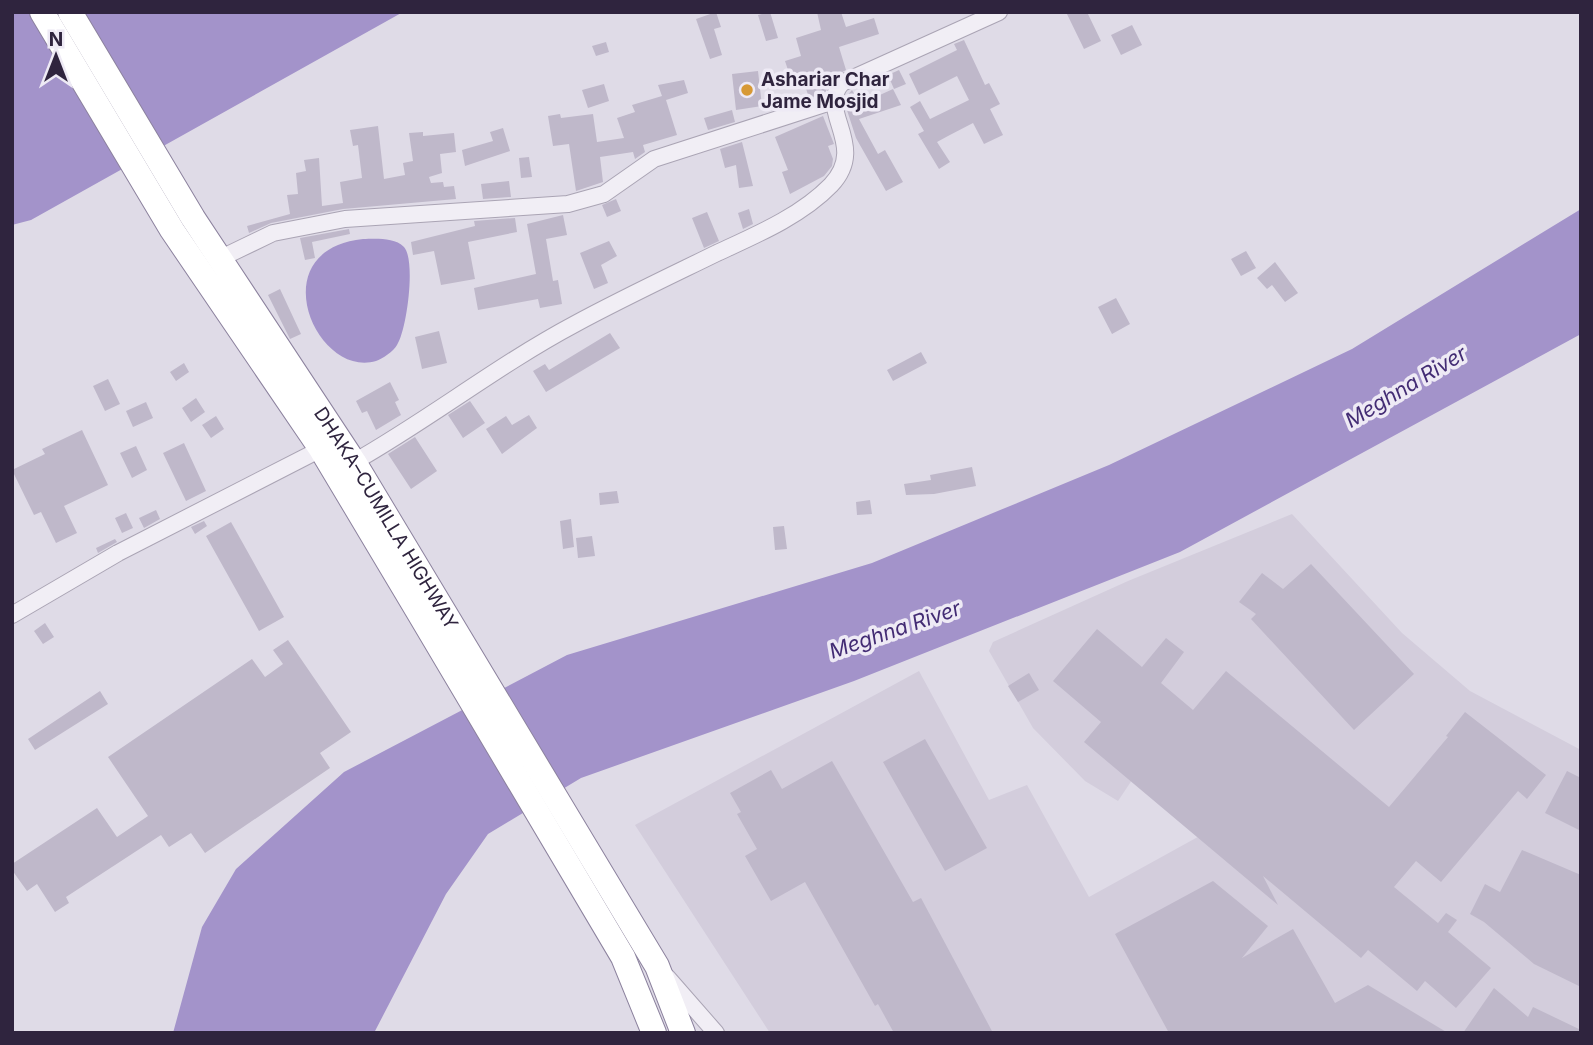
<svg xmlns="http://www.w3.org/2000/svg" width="1593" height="1045" viewBox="0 0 1593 1045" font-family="Inter,sans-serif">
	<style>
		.built { fill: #d3cddc }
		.water { fill: #a393ca }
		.building { fill: #bfb8ca }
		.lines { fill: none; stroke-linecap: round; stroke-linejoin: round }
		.minor-casing { stroke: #aaa4b4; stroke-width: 18 }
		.highway-casing { stroke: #8c829e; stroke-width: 26 }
		.minor { stroke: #f1eef5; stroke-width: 16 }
		.highway { stroke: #fff; stroke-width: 24 }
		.poi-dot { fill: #d79935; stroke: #eeeaf5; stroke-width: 2.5 }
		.labels { text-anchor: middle; stroke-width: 7; stroke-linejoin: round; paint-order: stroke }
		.poi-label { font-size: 19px; font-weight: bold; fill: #2f243e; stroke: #eeeaf5; text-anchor: start }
		.street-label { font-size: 19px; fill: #2f243e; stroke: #eeeaf5 }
		.water-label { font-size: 21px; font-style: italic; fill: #432c74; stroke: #eeeaf5 }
	</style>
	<rect width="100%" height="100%" fill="#dfdbe7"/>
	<path class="built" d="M1292,514L1402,633L1470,691L1581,750V1033H770L635,825L919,671L989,800L1027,785L1089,897L1205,833L1132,780L1118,801L1085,781L1033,728L989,651L993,642L1128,581Z"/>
	<path class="water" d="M12,12H403L31,220L12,225Z
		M1581,209V334L1180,552L854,681L581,778L488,834L446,894L374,1033H173L202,927L236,869L344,772L567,655L872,563L1109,465L1352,349Z
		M363,239C375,239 394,237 404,247C416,260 407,330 397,345C394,351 382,359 376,361C316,379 260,250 363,239Z"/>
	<path class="building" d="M716,12L721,27L714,29L722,55L710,59L696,19Z
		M770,12L778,38L766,41L758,15Z
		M817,12H841L846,27L874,18L879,34L839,47L846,70L833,77L825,93L809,98L802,76L791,79L785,61L801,56L796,38L821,30Z
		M1066,12H1087L1101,41L1084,49Z
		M1132,25L1142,45L1121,55L1111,35Z
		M964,40L985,85L989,83L1000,104L990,109L1003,135L984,144L973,123L948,136L937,142L950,162L939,169L918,134L924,131L910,107L920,101L930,119L969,100L957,76L919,95L909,74L957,50L954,44Z
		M606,42L609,52L596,56L592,46Z
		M899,70L906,84L894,89L888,75Z
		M758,71L762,106L736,110L732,74Z
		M684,80L688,93L666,100L677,135L643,145L645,152L635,159L633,152L600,157L603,182L576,191L569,144L553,146L548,116L560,114L561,118L593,114L597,142L624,138L617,118L635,112L632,105L662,96L658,85Z
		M604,84L609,101L588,108L582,90Z
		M893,89L901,105L859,119L878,154L885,150L903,182L886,191L856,138L845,104L846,97L852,90L860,104Z
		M732,110L735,122L708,130L704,118Z
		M823,116L834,144L828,146L833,159L832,166L824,176L790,194L782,172L788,170L775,137Z
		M378,126L384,179L405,175L403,163L413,161L409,133L423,132V136L454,133L456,152L440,154L442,173L429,177L431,183L443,182L444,187L454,186L456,199L343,209L271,223L249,233L247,226L290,214L287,195L298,194L296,173L306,171L304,160L319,158L322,206L343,203L340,182L362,178L358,145L353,146L350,130Z
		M503,128L510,151L465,166L462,150L493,141L490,132Z
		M742,142L753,186L739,188L736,165L725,168L720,149Z
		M529,157L532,177L521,178L519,158Z
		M509,181L511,197L483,199L481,184Z
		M616,199L621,211L607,217L602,205Z
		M749,209L753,224L743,229L738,213Z
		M707,212L719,241L704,248L692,218Z
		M563,215L567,235L546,239L553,281L558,280L562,304L540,308L538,299L478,310L474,288L536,274L527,224Z
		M515,218L517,232L468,242L475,279L441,285L434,251L413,255L411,242L475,226L474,221Z
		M349,229L350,234L312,242L315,258L305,260L300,238Z
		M609,241L617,256L601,265L608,283L594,289L580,253Z
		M1246,251L1256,268L1241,276L1231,259Z
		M1275,262L1298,293L1285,302L1272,285L1267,289L1257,278Z
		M280,289L301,334L290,339L268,295Z
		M1116,298L1130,324L1112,334L1098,307Z
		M439,331L447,363L422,369L415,337Z
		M610,333L620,348L546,392L533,371L545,364L549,370Z
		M921,352L927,363L893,381L887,370Z
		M184,363L189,372L176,381L170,372Z
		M108,379L120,404L105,411L93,386Z
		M390,382L399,400L395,402L401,415L376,430L367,411L362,413L356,401Z
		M196,398L205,412L191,422L182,408Z
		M470,401L485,423L463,438L448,415Z
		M146,402L153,418L133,427L126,411Z
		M529,415L537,428L502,454L486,429L506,416L512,425Z
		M216,416L224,429L211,438L202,425Z
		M82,430L108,485L64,506L77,533L56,543L41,512L34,515L12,470L45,454L42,449Z
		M415,437L437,471L411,489L388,454Z
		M184,443L206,491L186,501L163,453Z
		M136,446L147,470L132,478L120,453Z
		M972,467L976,486L934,494L906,495L904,484L931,480L930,475Z
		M617,491L619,503L600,505L599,493Z
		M870,500L872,514L857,515L856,502Z
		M156,510L160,519L144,528L139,518Z
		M126,513L133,528L122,533L115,518Z
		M571,519L574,547L563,549L560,521Z
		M204,521L207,526L195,534L191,527Z
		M231,522L284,617L259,631L206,536Z
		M784,526L787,549L775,550L773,527Z
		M592,536L595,556L578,558L576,538Z
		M115,539L117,542L98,553L96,548Z
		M1311,564L1414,674L1354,730L1251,619L1256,614L1239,602L1262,573L1283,589Z
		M45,623L54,637L43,644L34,631Z
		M1097,629L1142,667L1166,638L1184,652L1161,683L1193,710L1226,671L1389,807L1448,737L1446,736L1465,712L1546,775L1527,799L1518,791L1441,882L1416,861L1394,887L1438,923L1446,913L1457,920L1448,932L1491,968L1456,1008L1425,981L1417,991L1368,950L1361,958L1263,876L1278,905L1084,742L1101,722L1053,681Z
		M288,640L351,732L320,753L330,768L205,853L191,833L169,847L161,835L66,897L69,903L55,912L37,884L27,891L12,870V864L97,808L117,837L148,816L108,757L252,659L265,677L283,664L273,650Z
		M1029,673L1039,690L1018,702L1008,686Z
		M100,691L108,704L35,750L28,739Z
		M925,739L987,848L945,871L883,762Z
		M832,761L913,902L921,898L993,1033H894L878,1004L875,1006L805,882L771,901L745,856L757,849L737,814L741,812L730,793L771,770L782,789Z
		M1567,771L1581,778V831L1545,813Z
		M1522,850L1581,875V987L1534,964L1484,922L1470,914L1485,884L1500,892Z
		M1213,881L1268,926L1242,958L1293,929L1335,1003L1368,985L1448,1033H1169L1115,934Z
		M1494,988L1528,1017L1533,1007L1581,1030V1033H1463Z"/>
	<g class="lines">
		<defs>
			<path id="minor" d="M219,259L273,233L345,219L568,204L604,194L654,159L834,101
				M354,462C430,419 498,365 575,324C621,299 670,276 717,253C756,235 801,216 831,185C869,145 816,111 842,83L999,12
				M12,615L118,553L321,449
				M667,977L716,1033"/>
			<g id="highway">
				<path d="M42,12L172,230L321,449L419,613L623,957L654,1033"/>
				<path id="s1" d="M70,12L193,218L354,462L657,966L683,1033"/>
			</g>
		</defs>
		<use href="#minor" class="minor-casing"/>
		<use href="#highway" class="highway-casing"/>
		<use href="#minor" class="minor"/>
		<use href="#highway" class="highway"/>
	</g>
	<circle class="poi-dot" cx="747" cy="90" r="7"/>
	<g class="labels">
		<g class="poi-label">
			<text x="761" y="86">Ashariar Char<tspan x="761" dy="22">Jame Mosjid</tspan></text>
		</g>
		<g class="street-label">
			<text dy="7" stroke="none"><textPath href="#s1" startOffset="597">DHAKA–CUMILLA HIGHWAY</textPath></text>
		</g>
		<g class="water-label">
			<text transform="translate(1406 387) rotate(-31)" y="7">Meghna River</text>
			<text transform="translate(895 630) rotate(-19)" y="7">Meghna River</text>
		</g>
	</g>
	<rect width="1593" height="1045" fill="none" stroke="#2f243e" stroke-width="28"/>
	<g transform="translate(56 56)" stroke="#eeeaf5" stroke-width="5" paint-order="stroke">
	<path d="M0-5L12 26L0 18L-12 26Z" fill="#2f243e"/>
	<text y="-10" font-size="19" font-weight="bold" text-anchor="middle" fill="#2f243e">N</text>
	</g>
</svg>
